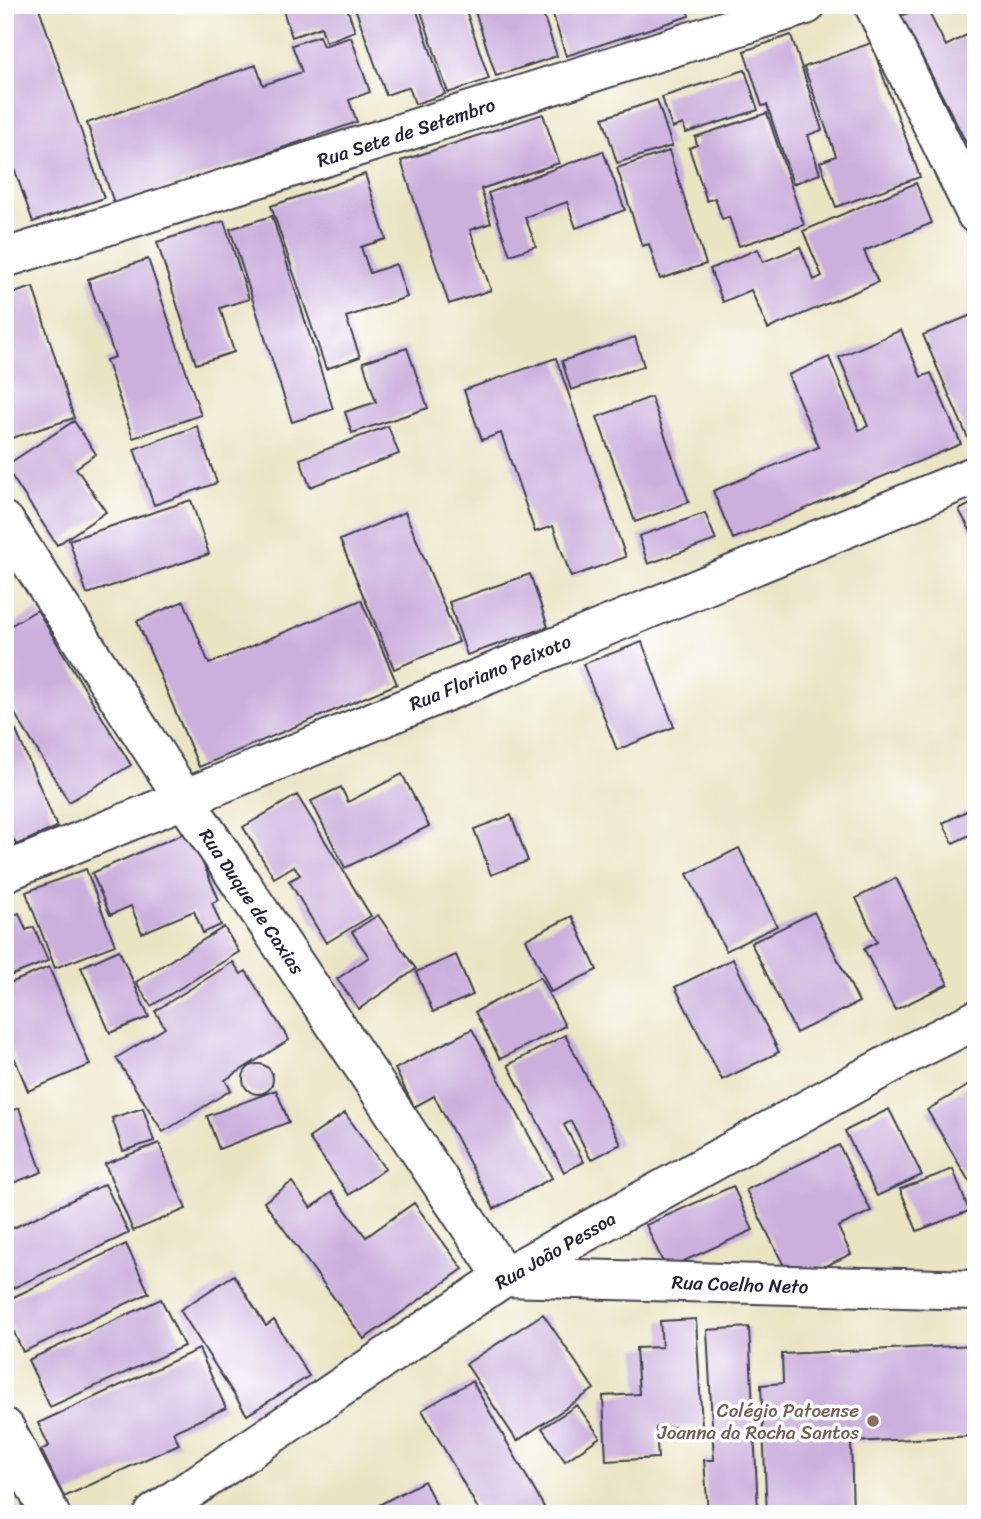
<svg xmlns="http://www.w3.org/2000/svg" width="981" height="1519" viewBox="0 0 981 1519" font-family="Sriracha,sans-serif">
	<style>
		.building { fill: #cbafdd }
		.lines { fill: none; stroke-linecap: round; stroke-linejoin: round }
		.minor-casing { stroke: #403f4f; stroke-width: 42 }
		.minor { stroke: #fff; stroke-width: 38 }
		.education-dot { fill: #8d6e63; stroke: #fff; stroke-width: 2.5 }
		.labels { text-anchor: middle; stroke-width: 7; stroke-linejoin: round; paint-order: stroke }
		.street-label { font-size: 19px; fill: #22223b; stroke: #fff }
		.education-label { font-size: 19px; fill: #785e54; stroke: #fff; text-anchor: end }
	</style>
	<rect width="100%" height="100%" fill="#fff"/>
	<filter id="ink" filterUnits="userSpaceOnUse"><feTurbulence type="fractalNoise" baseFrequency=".0143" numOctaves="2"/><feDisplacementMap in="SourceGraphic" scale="14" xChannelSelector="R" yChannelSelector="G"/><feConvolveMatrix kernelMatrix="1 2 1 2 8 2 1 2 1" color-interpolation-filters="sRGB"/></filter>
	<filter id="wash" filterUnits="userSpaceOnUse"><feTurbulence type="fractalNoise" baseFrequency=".00686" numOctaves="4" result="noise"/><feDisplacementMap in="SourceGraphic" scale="28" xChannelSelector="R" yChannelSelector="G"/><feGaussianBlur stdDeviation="1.57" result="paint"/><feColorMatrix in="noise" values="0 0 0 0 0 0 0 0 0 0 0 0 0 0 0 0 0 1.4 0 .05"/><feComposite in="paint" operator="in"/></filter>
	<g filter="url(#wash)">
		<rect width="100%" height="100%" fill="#eae4c3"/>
		<g id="blocks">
			<path class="building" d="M5,5H38L104,198L33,222L5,142Z
				M281,5H346L355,31L326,42L321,27L292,37Z
				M354,5H415L445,94L415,104L409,87L386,95Z
				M419,5H464L489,79L448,93Z
				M473,5H540L557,56L496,76Z
				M550,5H686L689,16L566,56Z
				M925,5L946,46L972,32L976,39V162L901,16Z
				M791,35L822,130L808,135L820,174L793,184L767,105L762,106L744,51Z
				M319,36L323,46L351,37L370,92L349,100L357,122L115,206L87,123L256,65L263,85L302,72L292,45Z
				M871,43L920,177L836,207L820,162L836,156L804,67Z
				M745,70L758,110L686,133L683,124L672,128L662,97Z
				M657,100L672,146L617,163L603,118Z
				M767,113L804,225L739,246L729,217L722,219L715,198L707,201L689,148L697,145L695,137Z
				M543,114L559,163L481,189L491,223L470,230L491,290L449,304L401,161Z
				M603,151L625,210L576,228L567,202L525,217L536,246L510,255L488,193Z
				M669,151L706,264L660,279L649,244L642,246L617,168Z
				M365,174L386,239L361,247L370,273L396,264L407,297L346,317L360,357L326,369L271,206Z
				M916,183L932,223L864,251L878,282L768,329L751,290L723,302L710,269L758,249L763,262L800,247L814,280L822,276L803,231Z
				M272,216L333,409L292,422L230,229Z
				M224,221L249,299L220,308L234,352L196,364L157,242Z
				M148,259L201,415L133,438L106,360L115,357L88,279Z
				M33,287L74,418L9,439L5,426V296Z
				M976,313V440L970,443L923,335Z
				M901,330L921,377L931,373L961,444L733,539L713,491L819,447L788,375L829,357L859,430L868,426L839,357Z
				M635,337L644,366L571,390L562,361Z
				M407,348L428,408L352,433L345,412L376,402L363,362Z
				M556,358L626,557L571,577L553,526L535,532L501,433L482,440L464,390Z
				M651,397L689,502L635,522L597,417Z
				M74,421L96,454L76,468L106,512L57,545L5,466Z
				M197,426L217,483L154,505L134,449Z
				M388,426L399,454L310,487L300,459Z
				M191,500L209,554L87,594L69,540Z
				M976,501V541L959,510Z
				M405,512L459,642L394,669L340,540Z
				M705,513L716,540L648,564L639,536Z
				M530,574L548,627L467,655L449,602Z
				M361,600L397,684L199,767L137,621L184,601L209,664Z
				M37,610L131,765L69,802L5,698V629Z
				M642,642L674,727L617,750L583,664Z
				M5,705L57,827L16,845L5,820Z
				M402,774L429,826L345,868L311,801L341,787L348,802Z
				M297,795L371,916L326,943L289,881L300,875L294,866L274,878L243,827Z
				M976,806V832L953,843L943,823Z
				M511,815L528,861L491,875L474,829Z
				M189,831L219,900L212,903L221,925L203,933L194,911L142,933L131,906L110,915L92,873Z
				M739,848L777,926L726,951L687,874Z
				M86,869L115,945L55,968L26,892Z
				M896,878L948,984L895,1010L864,949L877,942L856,898Z
				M814,912L859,1002L796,1033L751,943Z
				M19,913L26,930L34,927L48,961L5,978V919Z
				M378,915L416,969L359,1009L337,979L369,957L352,932Z
				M572,916L597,970L551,992L526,939Z
				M224,927L239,952L151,1006L136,982Z
				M119,950L149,1017L110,1033L81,967Z
				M456,955L473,995L433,1012L416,972Z
				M733,959L779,1052L722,1080L675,987Z
				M233,962L241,974L246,971L289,1040L225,1080L231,1090L163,1132L116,1058L165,1028L155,1011Z
				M49,967L90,1065L28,1091L5,1035V985Z
				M540,977L565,1026L500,1059L475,1012Z
				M472,1029L552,1178L494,1209L434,1096L414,1107L395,1069Z
				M565,1035L621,1144L591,1160L571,1121L564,1125L584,1162L564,1172L508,1065Z
				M243 1079a15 15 0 1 1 30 0a15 15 0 1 1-30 0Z
				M976,1081V1193L927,1110Z
				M276,1090L289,1122L219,1149L207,1116Z
				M19,1108L42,1172L5,1186V1113Z
				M143,1108L154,1141L123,1151L112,1118Z
				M889,1109L922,1175L877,1196L845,1131Z
				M345,1113L385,1169L349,1195L309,1138Z
				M159,1143L186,1209L133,1231L105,1164Z
				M839,1145L871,1211L838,1227L851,1254L792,1282L746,1190Z
				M953,1169L969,1211L917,1231L900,1189Z
				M292,1182L311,1208L332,1192L366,1237L414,1203L463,1269L364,1339L264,1202Z
				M105,1184L129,1233L5,1292V1232Z
				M733,1186L753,1230L666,1269L646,1225Z
				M126,1244L149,1293L23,1352L5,1313V1301Z
				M234,1275L266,1326L274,1320L309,1376L247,1415L180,1310Z
				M161,1299L184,1346L50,1407L28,1360Z
				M543,1314L594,1389L517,1441L466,1364Z
				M696,1319L702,1426L656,1428L658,1458L606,1461L603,1396L639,1394L636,1348L662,1347L660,1321Z
				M749,1327L758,1510L708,1513L704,1460H714L707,1330Z
				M976,1345V1436L851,1442L853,1514H767L761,1385L783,1383L782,1354Z
				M199,1349L226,1408L173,1432L179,1444L64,1497L41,1450L49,1446L38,1423Z
				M472,1381L548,1514H481L422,1410Z
				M577,1405L600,1437L565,1461L542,1428Z
				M424,1481L441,1514H362Z
				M5,1500L17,1514H5Z"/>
		</g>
	</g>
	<g filter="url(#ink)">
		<use href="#blocks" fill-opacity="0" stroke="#403f4f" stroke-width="2"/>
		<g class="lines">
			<defs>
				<path id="minor" d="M874,5L976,214
					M5,258L806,5
					M5,522L183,797L504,1277L976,1290
					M5,872L976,475
					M5,1428L50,1514
					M154,1514L504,1277L908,1054L976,1020"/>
			</defs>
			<use href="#minor" class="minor-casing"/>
			<use href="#minor" class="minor"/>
		</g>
	</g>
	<circle class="education-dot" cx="873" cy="1421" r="7"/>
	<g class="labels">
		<g class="street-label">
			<text transform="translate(406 132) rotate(-18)" y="7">Rua Sete de Setembro</text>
			<text transform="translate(490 672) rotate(-22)" y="7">Rua Floriano Peixoto</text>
			<text transform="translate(252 901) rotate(56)" y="7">Rua Duque de Caxias</text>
			<text transform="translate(555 1250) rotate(-30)" y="7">Rua João Pessoa</text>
			<text transform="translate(740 1284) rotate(2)" y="7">Rua Coelho Neto</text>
		</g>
		<g class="education-label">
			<text x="859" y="1417">Colégio Patoense<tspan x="859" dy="22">Joanna da Rocha Santos</tspan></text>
		</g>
	</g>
	<rect width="981" height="1519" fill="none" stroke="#fff" stroke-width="28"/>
</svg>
